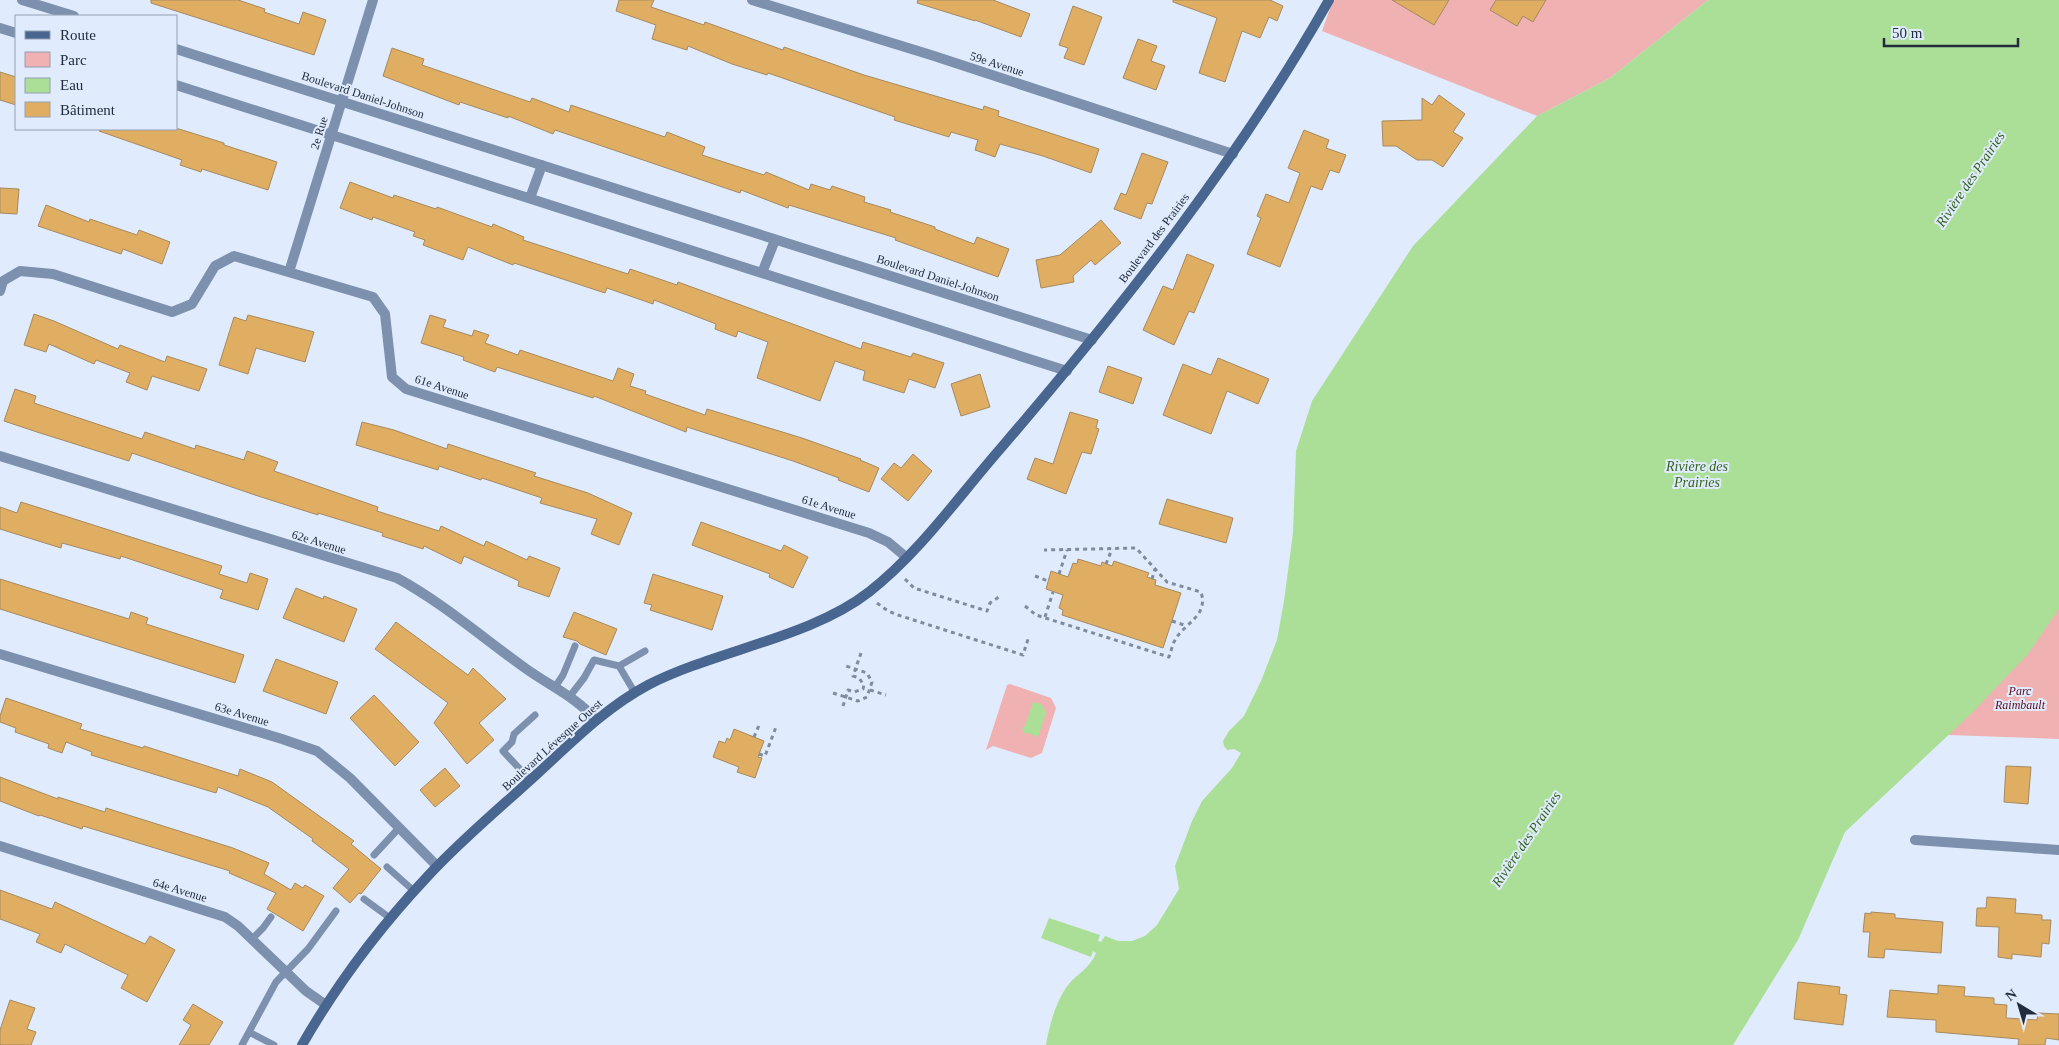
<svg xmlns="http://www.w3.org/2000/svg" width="2059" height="1045" viewBox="0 0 2059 1045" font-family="Georgia,serif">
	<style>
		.green { fill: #f0b1b3 }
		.water { fill: #abde96 }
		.building { fill: #e0ae62; stroke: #a6895f }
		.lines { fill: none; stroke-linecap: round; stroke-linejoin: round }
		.path { stroke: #808c9d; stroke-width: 3; stroke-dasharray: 4 4; stroke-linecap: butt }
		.lane { stroke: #7d91af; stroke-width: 7 }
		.street { stroke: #7d91af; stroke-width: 10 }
		.secondary { stroke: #48668f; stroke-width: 10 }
		.labels { text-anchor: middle; stroke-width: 4; stroke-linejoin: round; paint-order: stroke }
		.street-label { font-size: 12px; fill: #212c3d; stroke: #e0ecfe }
		.park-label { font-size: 12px; font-style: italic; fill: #5b091a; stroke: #e0ecfe }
		.water-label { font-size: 14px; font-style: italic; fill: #33611b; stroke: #e0ecfe }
	</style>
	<rect width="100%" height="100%" fill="#e0ecfe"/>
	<path class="green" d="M1333,0H1708L1610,78L1537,116L1322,31Z
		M2059,568V739L1948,735Z
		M1010,684L1051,698L1056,708L1042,753L1031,758L993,746L986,750L1007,685Z"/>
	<path class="water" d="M1708,0H2059V609L2028,654L1972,713L1845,832L1798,940L1733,1045H1046C1049,1026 1056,1001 1068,985C1077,974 1091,967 1096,953L1093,951L1091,957L1041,938L1049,918L1100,935L1098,941L1101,942L1105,936L1118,941H1132L1145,936L1157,925L1179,889L1175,866L1192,821L1202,801L1232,768L1241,753L1234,749L1227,750L1224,746L1223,741L1229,731L1244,716L1261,681L1277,640L1284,601L1293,533L1296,451L1312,401L1413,246L1537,116L1610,78Z
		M1033,702L1042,704L1046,713L1038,737L1028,733L1025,734L1022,728L1025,726Z"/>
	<path class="building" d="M151,0H238L265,9L264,12L299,24L303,12L326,20L314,55L151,3Z
		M619,0H654L651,7L704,25L705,22L783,50L784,47L864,75L983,110L984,106L999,111L998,116L1099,149L1091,173L1043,156L1000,144L995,157L975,150L978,140L951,132L949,137L894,120L895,117L768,73L767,75L732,64L688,46L687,50L652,39L656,25L616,11Z
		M918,0H993L1030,14L1021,37L975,20V21L917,3Z
		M1173,0H1270L1283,6L1277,21L1269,17L1260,38L1242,31L1225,82L1199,73L1217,18L1173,2Z
		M1392,0H1449L1434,25Z
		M1496,0H1546L1533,22L1523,16L1517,26L1490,10Z
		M1073,6L1102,17L1084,65L1064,58L1068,48L1059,45Z
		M1138,39L1157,46L1151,61L1165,66L1156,90L1123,78Z
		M392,48L424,59L422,65L530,102L532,98L569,112L571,105L665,137L667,132L705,147L702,155L764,175L766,172L809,190L811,184L830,190L832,186L865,197L864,202L891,210L890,212L935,227V229L974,244L977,237L1009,249L998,277L895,240L896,238L789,205L788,208L741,190L740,193L555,130L553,134L508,116V118L460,102L459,105L383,76Z
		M0,72L16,77V105L0,100Z
		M1439,95L1465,114L1453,132L1463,138L1443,167L1432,160H1417L1396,146H1383L1382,121L1422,120V98L1432,105Z
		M100,129H179L224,143V145L277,162L268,190L202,169L201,172L180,165L182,160L99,131Z
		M1304,130L1329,140L1326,148L1346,155L1339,173L1330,170L1322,190L1311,186L1280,267L1247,254L1261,218L1257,216L1266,194L1289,203L1300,173L1288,168Z
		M1142,153L1168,162L1152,204L1147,203L1141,219L1114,209L1121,193L1126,195Z
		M350,182L393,198L394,195L436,209L437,207L492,227L493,224L524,237L523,240L628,274L630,269L677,285L678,282L861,349L863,342L911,357L913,353L944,363L935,388L909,379L904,393L863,380L865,371L835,361L820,401L757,378L768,342L738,331L736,337L715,329L716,324L654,300L653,304L607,288L605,293L514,263L513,265L468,247L463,260L423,245L425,240L413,236L415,232L373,217L372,220L340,208Z
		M0,188L19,189L17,214L0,213Z
		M46,205L89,222L90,219L137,235L139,230L170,242L162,264L123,249L121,254L38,226Z
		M1101,220L1121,243L1095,265L1091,260L1073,276L1074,282L1041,288L1036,260L1060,255Z
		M1187,254L1214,265L1194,313L1189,311L1174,345L1143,330L1163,286L1173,290Z
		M34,314L54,321L118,349L120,345L165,362L167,356L207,369L199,391L152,376L147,390L126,382L130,373L96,360L94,364L49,344L46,352L24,345Z
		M248,315L314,332L305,362L256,348L248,374L219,365L234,317L246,321Z
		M430,315L446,320L443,327L472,336L474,330L489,335L485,343L518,355L520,350L613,381L618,368L634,374L630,386L646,391L645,394L705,415L707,409L802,438L861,459L860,460L879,468L869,492L838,480L839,478L793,461L687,427L686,432L594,396L593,398L497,367L495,372L463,360L464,357L421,343Z
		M1218,358L1269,379L1258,404L1227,391L1211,434L1163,415L1183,364L1211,375Z
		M1108,366L1142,378L1133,404L1099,392Z
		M980,374L990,407L961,416L951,384Z
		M15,389L36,396L34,403L142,439L145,432L195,449L196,445L244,460L247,451L278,462L274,471L378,507L377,511L439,531L441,526L484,546L486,541L527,560L529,556L560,568L549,597L518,586L519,581L464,556L461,564L424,546L423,549L382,536L383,533L318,513V515L258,496L132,453L129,461L37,432L4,421Z
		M1070,412L1098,420L1096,428L1099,429L1091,454L1082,452L1066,494L1027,479L1035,458L1053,464Z
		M362,422L394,430L447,449L448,444L536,473L534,476L588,493L632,513L619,545L591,534L597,519L540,503L542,498L482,478L481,480L439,466L438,470L356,445Z
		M913,454L932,471L908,501L881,479L894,463L901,468Z
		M1167,499L1233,518L1226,543L1159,524Z
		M21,502L222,566L219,574L247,583L250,573L268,579L258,610L220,598L223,590L121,556L120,559L62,543L61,548L0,529V507L17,513Z
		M701,522L781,551L784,545L808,557L793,588L769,577L770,574L692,545Z
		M1078,559L1101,566L1102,562L1112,566L1114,561L1149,573L1147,577L1156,580L1155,585L1181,593L1163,648L1062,615L1063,610L1059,608L1063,595L1046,589L1051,571L1068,577L1073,563L1077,564Z
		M653,574L723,596L712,630L650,610L652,605L644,603Z
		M0,579L129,619L131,612L148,618L146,624L244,655L235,683L0,609Z
		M296,588L323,599L324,596L357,609L344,642L283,618Z
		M574,612L617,629L606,655L580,644L577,641L563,637Z
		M396,622L468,675L473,668L506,699L479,723L494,740L467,764L434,723L448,703L375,649Z
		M276,659L338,682L326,714L263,691Z
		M374,695L419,742L395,766L350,718Z
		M6,698L82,724L80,729L143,748L144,746L238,776L240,769L272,782L354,841L351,844L381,869L361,894L359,893L350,903L333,888L349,869L312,841L313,839L268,807L218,787L216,793L91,755L92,752L66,742L62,753L48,748L49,744L15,732L16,728L0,722V716Z
		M734,729L764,741L758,757L762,758L755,778L737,772L739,767L713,757L719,741L725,743L727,738L730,740Z
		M2006,766L2031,767L2028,804L2004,802Z
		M445,768L460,786L435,807L420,790Z
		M0,777L58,799V797L105,812L106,808L233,848L269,863L264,874L291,890L295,883L303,888L305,885L324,896L303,931L267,909L276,893L229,873L230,871L83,826L82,829L40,815L39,816L0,801Z
		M0,890L52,909L55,902L145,944L150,936L175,950L147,1002L121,988L128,975L65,944L61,953L36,942L40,934L0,919Z
		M1987,897L2016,899L2015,913L2042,915V920H2051L2049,944L2042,943L2041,957L2012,954V959L1998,957L1999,927L1976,926L1977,908H1986Z
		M1871,912L1895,914V918L1943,922L1941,953L1885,949L1884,958L1868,957L1870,932H1863L1865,913L1871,914Z
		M1798,982L1840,987L1839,994L1847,995L1843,1025L1794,1019Z
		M1938,985L1965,987L1964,996L1994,998V1004L2007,1005L2006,1018L2037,1020L2038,1013L2059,1014V1040L2046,1038L2045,1045H2018L2019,1039L1936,1032V1020L1887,1017L1890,990L1938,994Z
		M10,1000L35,1008L27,1029L36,1032L31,1045H0V1030Z
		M193,1004L223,1022L209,1045H179L191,1025L183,1020Z"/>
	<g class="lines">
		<path class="path" d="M1106,564L1112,549
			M1059,574L1067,550
			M1035,576L1048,581
			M905,579L914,588L987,611L990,603L999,597
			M1152,579L1155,569
			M877,603L888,611L898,615L1023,655L1029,636
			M1025,606L1036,615L1169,657C1171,652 1172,646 1174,642C1183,623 1209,617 1201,592L1167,582L1136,548L1044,550
			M1045,617L1053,592
			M1172,621L1187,626
			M870,690L886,695
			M833,693L858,701L867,697L872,682L867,673L843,665
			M843,706L848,690L854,692L863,689L864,685L859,678L853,676L861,653
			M754,737L760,723
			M759,754L765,756L776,727"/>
		<path class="lane" d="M619,666L645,651
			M555,687L563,675L575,646
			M570,696L584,678L594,660L619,666L635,693
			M530,780L503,751L512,742L514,734L535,715
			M374,855L399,828
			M387,867L414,891
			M364,899L390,918
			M252,939L263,928L271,917
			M242,1045L249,1032
			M274,1045L249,1032L276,982L308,949L336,911"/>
		<path class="street" d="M22,0L74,16
			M752,0L931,55L1233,154
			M0,28L16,33
			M176,49L1092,340
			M176,85L1067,371
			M530,198L542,165
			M289,272L373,0
			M762,273L775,240
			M0,291L3,281L20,271L53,274L172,312L192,304L215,266L234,256L373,297L385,314L392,377L406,389L869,533L888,542L906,557
			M0,456L397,578C443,603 483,638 525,668C550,686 576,697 596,720
			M0,654L282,739L317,751L350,778L437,866
			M1915,840L2059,850
			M0,846L225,917L238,926L306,991L326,1005"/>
		<path class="secondary" d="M302,1045C337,984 379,928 427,877C461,840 500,808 537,774C572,742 605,708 648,685C716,650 810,638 869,592C920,552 959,496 1001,448C1121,308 1238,161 1329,0"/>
	</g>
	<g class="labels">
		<g class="street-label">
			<text transform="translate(997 64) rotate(18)" y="4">59e Avenue</text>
			<text transform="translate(363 95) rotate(18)" y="4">Boulevard Daniel-Johnson</text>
			<text transform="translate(319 133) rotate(-73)" y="4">2e Rue</text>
			<text transform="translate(1154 238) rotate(-53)" y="4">Boulevard des Prairies</text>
			<text transform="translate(938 278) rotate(18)" y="4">Boulevard Daniel-Johnson</text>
			<text transform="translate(442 387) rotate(18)" y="4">61e Avenue</text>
			<text transform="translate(829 507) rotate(17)" y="4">61e Avenue</text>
			<text transform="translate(319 542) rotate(17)" y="4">62e Avenue</text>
			<text transform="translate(242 714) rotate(17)" y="4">63e Avenue</text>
			<text transform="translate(552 745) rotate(-42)" y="4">Boulevard Lévesque Ouest</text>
			<text transform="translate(180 890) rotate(17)" y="4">64e Avenue</text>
		</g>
		<g class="park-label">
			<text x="2020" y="695">Parc<tspan x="2020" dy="14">Raimbault</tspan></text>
		</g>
		<g class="water-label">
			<text transform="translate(1970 179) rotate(-56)" y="5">Rivière des Prairies</text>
			<text x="1697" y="471">Rivière des<tspan x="1697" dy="16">Prairies</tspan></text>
			<text transform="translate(1526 839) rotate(-56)" y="5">Rivière des Prairies</text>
		</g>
	</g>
	<rect x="15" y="15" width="162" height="115" fill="#e0ecfe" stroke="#949fb1"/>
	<rect x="25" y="31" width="25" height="8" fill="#48668f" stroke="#949fb1"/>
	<text x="60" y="40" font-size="15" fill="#212c3d">Route</text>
	<rect x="25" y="52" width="25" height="15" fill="#f0b1b3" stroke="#949fb1"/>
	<text x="60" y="65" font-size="15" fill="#212c3d">Parc</text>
	<rect x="25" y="78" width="25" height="15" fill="#abde96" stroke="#949fb1"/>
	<text x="60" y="90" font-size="15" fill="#212c3d">Eau</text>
	<rect x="25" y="102" width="25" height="15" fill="#e0ae62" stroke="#949fb1"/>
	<text x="60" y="115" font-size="15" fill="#212c3d">Bâtiment</text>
	<g transform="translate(2019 1005) rotate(322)" stroke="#e0ecfe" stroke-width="4" paint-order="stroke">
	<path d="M0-4L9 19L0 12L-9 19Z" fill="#212c3d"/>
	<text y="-8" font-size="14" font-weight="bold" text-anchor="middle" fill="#212c3d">N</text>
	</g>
	<path d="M1884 38v8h134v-8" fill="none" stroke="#212c3d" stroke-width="2.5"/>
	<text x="1892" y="38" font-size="15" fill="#212c3d" stroke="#e0ecfe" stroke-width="4" paint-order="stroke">50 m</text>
</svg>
